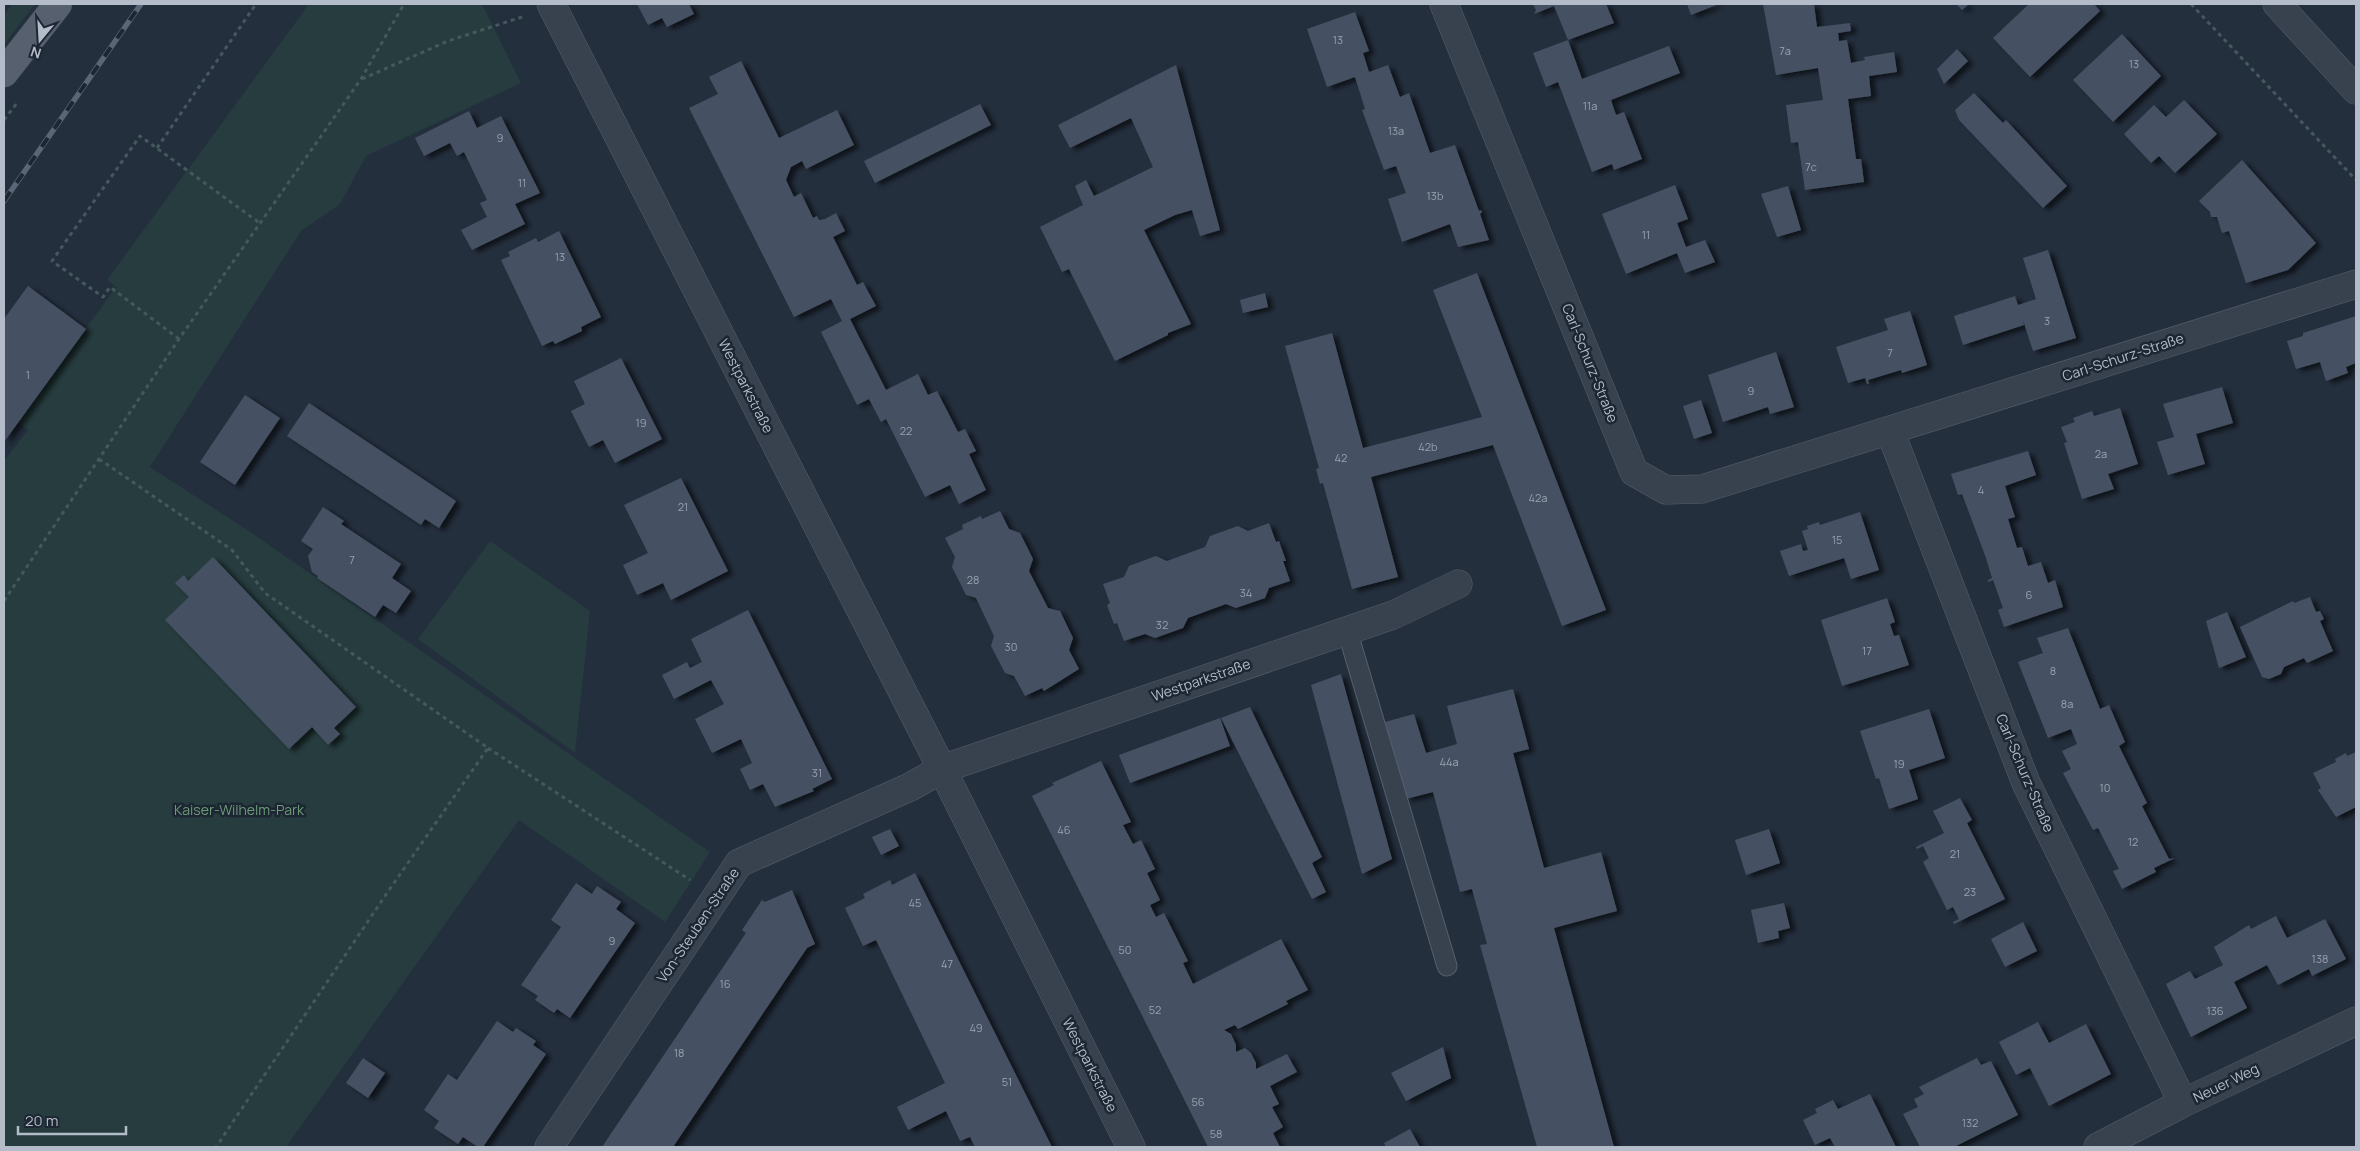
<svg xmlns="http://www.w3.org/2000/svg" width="2360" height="1151" viewBox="0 0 2360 1151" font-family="Manrope,sans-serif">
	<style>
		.green { fill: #263c3f }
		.building { fill: #455162; filter: url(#shadow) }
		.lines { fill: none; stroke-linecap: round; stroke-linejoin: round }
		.service-casing { stroke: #565f6c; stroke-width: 21 }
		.minor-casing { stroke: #565f6c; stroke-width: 29 }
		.tertiary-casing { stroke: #565f6c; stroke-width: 29 }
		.primary-casing { stroke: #414a57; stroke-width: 29 }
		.path { stroke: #44595c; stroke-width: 3; stroke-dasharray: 4 4; stroke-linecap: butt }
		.service { stroke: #38414e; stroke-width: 19 }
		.minor { stroke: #38414e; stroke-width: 28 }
		.tertiary { stroke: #38414e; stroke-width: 28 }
		.primary { stroke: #56606e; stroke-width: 28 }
		.rail-casing { stroke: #5a6575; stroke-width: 5.5 }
		.rail { stroke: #1d2633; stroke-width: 4; stroke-dasharray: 11; stroke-linecap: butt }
		.labels { text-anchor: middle; stroke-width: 5; stroke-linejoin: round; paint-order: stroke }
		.number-label { font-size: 11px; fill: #98a1af }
		.street-label { font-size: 14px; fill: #b4bcc9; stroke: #1d2633 }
		.park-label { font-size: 14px; fill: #6b9a76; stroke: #1d2633 }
	</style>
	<defs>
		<filter id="shadow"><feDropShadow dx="5.5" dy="3" stdDeviation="2.5" flood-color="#0009"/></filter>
	</defs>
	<rect width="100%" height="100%" fill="#242f3e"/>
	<path class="green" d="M12,4H35L4,45V15Z
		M309,4H482L521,83L366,156L340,204L301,231L150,467L249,531L710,852L665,922L519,820L286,1147H4V461L28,430L18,422L116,287L107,280Z
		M490,541L590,611L575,753L418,639Z"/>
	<path class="building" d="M637,4H689L694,14L667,27L662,18L648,25Z
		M1533,4H1606L1614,23L1568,40L1554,6L1534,14L1536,10Z
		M1687,4H1719L1691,15Z
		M1763,4H1814L1817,27L1850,23L1851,31L1838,33L1839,41L1847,40L1851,63L1865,60L1864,57L1894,52L1897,72L1869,76L1871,96L1848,99L1856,159H1861L1864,182L1805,190L1798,142L1791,143L1786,105L1823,100L1818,68L1776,75Z
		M1956,4H1969L1962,10Z
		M2029,4H2094L2100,11L2030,77L1993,38Z
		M1355,12L1369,51L1363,53L1369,72L1388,65L1400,97L1409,93L1430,153L1455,145L1479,211L1481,210L1482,212L1480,214L1489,240L1458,247L1450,224L1402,242L1388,199L1406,193L1396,166L1384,170L1362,110L1365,109L1355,77L1327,87L1307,29Z
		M2122,34L2161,76L2113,122L2073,80Z
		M1568,40L1582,79L1669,46L1680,73L1611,100L1616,115L1624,112L1642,159L1614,170L1612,164L1592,172L1558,82L1546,87L1533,53Z
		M1957,49L1968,61L1944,84L1937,69Z
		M741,61L779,138L837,110L854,145L806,169L802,161L791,167L786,180L794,197L801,193L813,218L817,216L819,220L825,219L836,213L845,231L833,237L857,285L863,282L876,306L850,319L886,390L918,374L928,395L937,391L958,432L965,429L976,451L969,454L986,490L959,504L950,485L925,497L886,419L881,422L869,399L857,405L821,332L842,321L831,299L794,317L689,108L718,94L709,77Z
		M1176,65L1220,230L1200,236L1192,210L1175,215L1144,230L1191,324L1168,333V335L1115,361L1069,269L1062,272L1040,227L1083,205L1075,186L1086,180L1094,196L1153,167L1131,118L1070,148L1058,125Z
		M1974,93L2003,123L2006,120L2067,186L2043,208L1959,120L1955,110Z
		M2184,100L2217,134L2175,173L2159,156L2151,163L2124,134L2154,105L2166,117Z
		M980,104L991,125L875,183L864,161Z
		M469,111L477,128L501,116L540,193L515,204L525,224L472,250L461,230L487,217L480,203L487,200L464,152L457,156L450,143L424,156L415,138Z
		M2242,160L2316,243L2288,270L2246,283L2229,231L2222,233L2217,217H2211L2210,212L2199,201Z
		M1675,185L1688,219L1677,223L1686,247L1705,240L1715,262L1685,273L1677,253L1626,274L1602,214Z
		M1788,186L1801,230L1777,237L1761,194Z
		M559,231L601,317L581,327L582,331L555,344L553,341L542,346L501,260L510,256L508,252L536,238L538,242Z
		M2048,250L2076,338L2033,351L2023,320L2024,325L1963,345L1954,316L2015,296L2018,305L2036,299L2023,258Z
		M1477,273L1606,610L1562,626L1493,445L1371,477L1398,577L1352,589L1323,483L1320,484L1316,469L1319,468L1285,346L1332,333L1363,448L1482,417L1433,290Z
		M28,286L86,329L4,442V319Z
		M1265,293L1268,307L1243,313L1240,300Z
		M1910,311L1927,365L1902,373L1901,370L1868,380L1869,384H1867L1865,378L1848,383L1836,347L1888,330L1884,319Z
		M2356,316V363L2346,367L2348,373L2326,381L2320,362L2296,369L2287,341L2303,336V333Z
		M1776,352L1794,407L1770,414L1768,407L1723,422L1708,375Z
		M621,358L662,439L615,463L603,440L589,447L571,411L585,404L574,381Z
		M2222,387L2233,423L2196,434L2205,464L2168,475L2157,442L2174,437L2163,404Z
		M245,395L280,418L235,485L200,462Z
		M1701,400L1712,433L1694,439L1683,406Z
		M309,403L456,501L439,528L425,519L421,525L287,436Z
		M2120,408L2138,464L2108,474L2114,489L2082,499L2064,443L2067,442L2061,427L2075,422L2073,418L2092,411L2094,416Z
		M2028,451L2036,475L2005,486L2015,517L2008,519L2017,548L2022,547L2028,566L2041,562L2048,583L2055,580L2063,607L2004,627L1998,610L2003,608L1993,580L1988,582V580L1992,578L1986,558L1962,494L1958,495L1951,474Z
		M681,478L728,571L671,600L663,583L637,595L623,565L648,553L624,505Z
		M323,507L344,521L341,524L401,564L392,578L411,591L396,613L383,605L375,617L317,578L318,576L312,572L308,556L313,549L301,541Z
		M1000,511L1009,529L1020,533L1033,559L1029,571L1048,608L1060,611L1073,638L1069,650L1079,669L1044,691L1042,688L1025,696L1014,676L1005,673L991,646L994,636L976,598L966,595L952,567L955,557L945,538L963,529L962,525L981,516L982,519Z
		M1860,512L1879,570L1851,579L1844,558L1789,576L1780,551L1801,544L1803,551L1808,550L1802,531L1808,529L1807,526L1819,522L1820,525Z
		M1269,523L1276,542L1279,541L1286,561H1283L1290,581L1269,588L1265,598L1236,608L1226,604L1188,618L1183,628L1155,638L1145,634L1124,641L1117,623L1114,624L1107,605L1110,603L1103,584L1124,577L1129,566L1156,556L1167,561L1205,547L1210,536L1238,526L1248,531Z
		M213,557L356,707L334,728L340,734L328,745L312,727L289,749L165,620L189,597L175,583L184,575L188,581Z
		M2310,597L2316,612L2320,611L2324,619L2320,621L2333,651L2307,663L2304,658L2284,667L2281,674L2269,679L2262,677L2240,627L2293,601L2294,603Z
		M1887,598L1895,622L1890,624L1894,636L1899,635L1909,665L1842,686L1821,620Z
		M748,610L832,779L812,789L814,791L775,807L763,784L750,790L740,769L752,763L741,739L712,753L695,719L724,704L711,680L674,699L662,675L687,662L690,668L702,662L691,639Z
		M2227,612L2246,657L2219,668L2206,621Z
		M2068,628L2100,709L2109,705L2125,742L2119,746L2147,803L2142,806L2169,859L2175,858L2154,868L2156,872L2122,889L2113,871L2119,869L2098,828L2093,830L2063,773L2071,769L2062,751L2077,744L2071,729L2048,738L2018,662L2043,653L2037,638Z
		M1341,674L1392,859L1362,874L1311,685Z
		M1513,689L1529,749L1513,753L1544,868L1601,852L1617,911L1554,928L1614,1147H1537L1480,945L1487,944L1472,889L1460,892L1433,792L1406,799L1385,722L1414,714L1426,753L1457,744L1447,706Z
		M1250,707L1322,857L1312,863L1326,892L1312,899L1221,718Z
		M1929,709L1945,758L1909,770L1918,799L1889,809L1879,778L1876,779L1860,731Z
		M1220,718L1230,746L1130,783L1119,755Z
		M2356,752V807L2336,817L2318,790L2321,788L2313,773L2336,762L2335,759L2346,753L2347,756Z
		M1101,761L1131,822L1123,825L1133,844L1141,840L1155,869L1147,873L1160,900L1150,905L1156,917L1164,913L1188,961L1183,963L1193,984L1281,939L1308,990L1286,1001L1288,1004L1238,1029L1235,1025L1224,1030L1231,1034L1236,1045V1052L1245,1048L1251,1053L1256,1063V1069L1287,1054L1297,1072L1270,1086L1279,1104L1272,1107L1283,1127L1273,1133L1280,1147H1208L1032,796L1054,785L1052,783Z
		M1960,798L1972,820L1967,823L2005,899L1954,924L1953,922L1959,919L1953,907L1947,910L1923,862L1929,858L1923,846L1917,849L1916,847L1944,833L1933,811Z
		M890,829L899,846L881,855L872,837Z
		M1769,829L1780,863L1746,875L1735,840Z
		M915,873L1052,1147H975L970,1137L960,1141L946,1111L908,1130L897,1107L945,1083L876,940L863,946L845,908L865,898L863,894L890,880L892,885Z
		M576,883L592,894L597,886L621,902L616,909L635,923L570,1018L557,1009L554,1013L535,1000L538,996L521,985L561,927L551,920Z
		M792,890L815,944L807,948L673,1147H602L746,933L742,930L762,900L765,902Z
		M1784,903L1790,928L1778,931L1779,938L1758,943L1751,910Z
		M2276,916L2287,938L2325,919L2346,959L2312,976L2309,969L2278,985L2267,965L2234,982L2247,1008L2191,1037L2166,984L2190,971L2195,979L2223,965L2214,947L2249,925L2251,929Z
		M2023,922L2037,951L2005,967L1991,939Z
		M497,1021L513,1032L516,1028L536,1041L533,1045L546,1054L483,1147H478L463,1137L458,1144L434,1128L439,1121L424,1110L448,1074L457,1080Z
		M2038,1022L2049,1043L2086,1024L2111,1074L2049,1106L2030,1068L2016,1075L1999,1042Z
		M1443,1047L1451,1078L1406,1101L1391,1073Z
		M363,1058L385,1073L368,1098L346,1083Z
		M1977,1058L1981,1065L1991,1061L2018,1115L1954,1147H1920L1903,1114L1918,1107L1914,1099L1924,1094L1919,1087Z
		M1870,1094L1896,1147H1835L1830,1138L1815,1145L1803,1120L1817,1113L1815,1109L1833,1100L1838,1109Z
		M1410,1129L1420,1147H1386L1384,1143Z"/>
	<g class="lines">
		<defs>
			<path id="service" d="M1347,630L1447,966"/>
			<path id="minor" d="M551,4L942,769L1131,1147
				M1444,4L1634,472L1666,490L1702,489L2356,284
				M1890,431L2026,783L2183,1103
				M549,1147L739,863L910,787L942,769L1393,615L1458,584
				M2098,1147L2183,1103L2356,1021"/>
			<path id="tertiary" d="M2277,4L2356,90"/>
			<path id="primary" d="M4,73L58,4"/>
		</defs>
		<use href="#service" class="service-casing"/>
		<use href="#minor" class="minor-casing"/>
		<use href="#tertiary" class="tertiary-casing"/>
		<use href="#primary" class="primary-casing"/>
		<path class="path" d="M2191,4L2356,180
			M362,79L448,41L522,17
			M4,120L17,103
			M157,148L256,4
			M179,339L110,287L103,297L52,261L140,136L261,224
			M99,459L232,550L265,593L488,748L387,893L216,1147
			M4,601L179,339L361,79L404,4
			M488,748L690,880"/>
		<use href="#service" class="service"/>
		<use href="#minor" class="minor"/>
		<use href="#tertiary" class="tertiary"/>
		<use href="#primary" class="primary"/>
		<defs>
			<path id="rail" d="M4,201L141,4"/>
		</defs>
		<use href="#rail" class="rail-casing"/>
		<use href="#rail" class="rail"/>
	</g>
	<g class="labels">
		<g class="number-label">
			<text x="1338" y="44">13</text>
			<text x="1785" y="55">7a</text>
			<text x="2134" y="68">13</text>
			<text x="1590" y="110">11a</text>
			<text x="1396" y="135">13a</text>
			<text x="500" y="142">9</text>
			<text x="1811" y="171">7c</text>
			<text x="522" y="187">11</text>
			<text x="1435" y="200">13b</text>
			<text x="1646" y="239">11</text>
			<text x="560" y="261">13</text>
			<text x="2047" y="325">3</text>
			<text x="1890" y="357">7</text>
			<text x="28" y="379">1</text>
			<text x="1751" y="395">9</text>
			<text x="641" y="427">19</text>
			<text x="906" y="435">22</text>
			<text x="1428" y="451">42b</text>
			<text x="2101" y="458">2a</text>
			<text x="1341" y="462">42</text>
			<text x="1981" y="494">4</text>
			<text x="1538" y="502">42a</text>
			<text x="683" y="511">21</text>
			<text x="1837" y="544">15</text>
			<text x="352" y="564">7</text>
			<text x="973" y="584">28</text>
			<text x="1246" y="597">34</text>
			<text x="2029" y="599">6</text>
			<text x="1162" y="629">32</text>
			<text x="1011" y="651">30</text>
			<text x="1867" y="655">17</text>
			<text x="2053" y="675">8</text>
			<text x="2067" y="708">8a</text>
			<text x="1449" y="766">44a</text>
			<text x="1899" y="768">19</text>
			<text x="817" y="777">31</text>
			<text x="2105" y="792">10</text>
			<text x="1064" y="834">46</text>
			<text x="2133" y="846">12</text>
			<text x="1955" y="858">21</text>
			<text x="1970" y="896">23</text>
			<text x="915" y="907">45</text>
			<text x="612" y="945">9</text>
			<text x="1125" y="954">50</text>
			<text x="2320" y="963">138</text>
			<text x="947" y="968">47</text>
			<text x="725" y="988">16</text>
			<text x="1155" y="1014">52</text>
			<text x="2215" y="1015">136</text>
			<text x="976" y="1032">49</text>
			<text x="679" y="1057">18</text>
			<text x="1007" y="1086">51</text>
			<text x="1198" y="1106">56</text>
			<text x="1970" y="1127">132</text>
			<text x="1216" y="1138">58</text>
		</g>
		<g class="street-label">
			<text transform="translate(2123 357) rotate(-18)" y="5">Carl-Schurz-Straße</text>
			<text transform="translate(1590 363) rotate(68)" y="5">Carl-Schurz-Straße</text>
			<text transform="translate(746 386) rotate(63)" y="5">Westparkstraße</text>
			<text transform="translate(1201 680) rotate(-19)" y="5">Westparkstraße</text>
			<text transform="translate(2025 773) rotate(67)" y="5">Carl-Schurz-Straße</text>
			<text transform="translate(698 925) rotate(-56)" y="5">Von-Steuben-Straße</text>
			<text transform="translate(1090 1065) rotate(63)" y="5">Westparkstraße</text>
			<text transform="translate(2226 1083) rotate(-26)" y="5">Neuer Weg</text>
		</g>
		<g class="park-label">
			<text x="239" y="815">Kaiser-Wilhelm-Park</text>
		</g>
	</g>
	<rect width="2360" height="1151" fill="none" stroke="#b4bcc9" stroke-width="10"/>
	<g transform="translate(40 40) rotate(198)" stroke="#1d2633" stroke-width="4" paint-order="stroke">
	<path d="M0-4L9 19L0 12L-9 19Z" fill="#b4bcc9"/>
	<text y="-8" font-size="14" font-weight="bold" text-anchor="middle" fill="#b4bcc9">N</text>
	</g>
	<path d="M18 1126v8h108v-8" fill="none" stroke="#b4bcc9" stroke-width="2.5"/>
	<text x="25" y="1126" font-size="15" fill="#b4bcc9" stroke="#1d2633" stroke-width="4" paint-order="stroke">20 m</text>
</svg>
